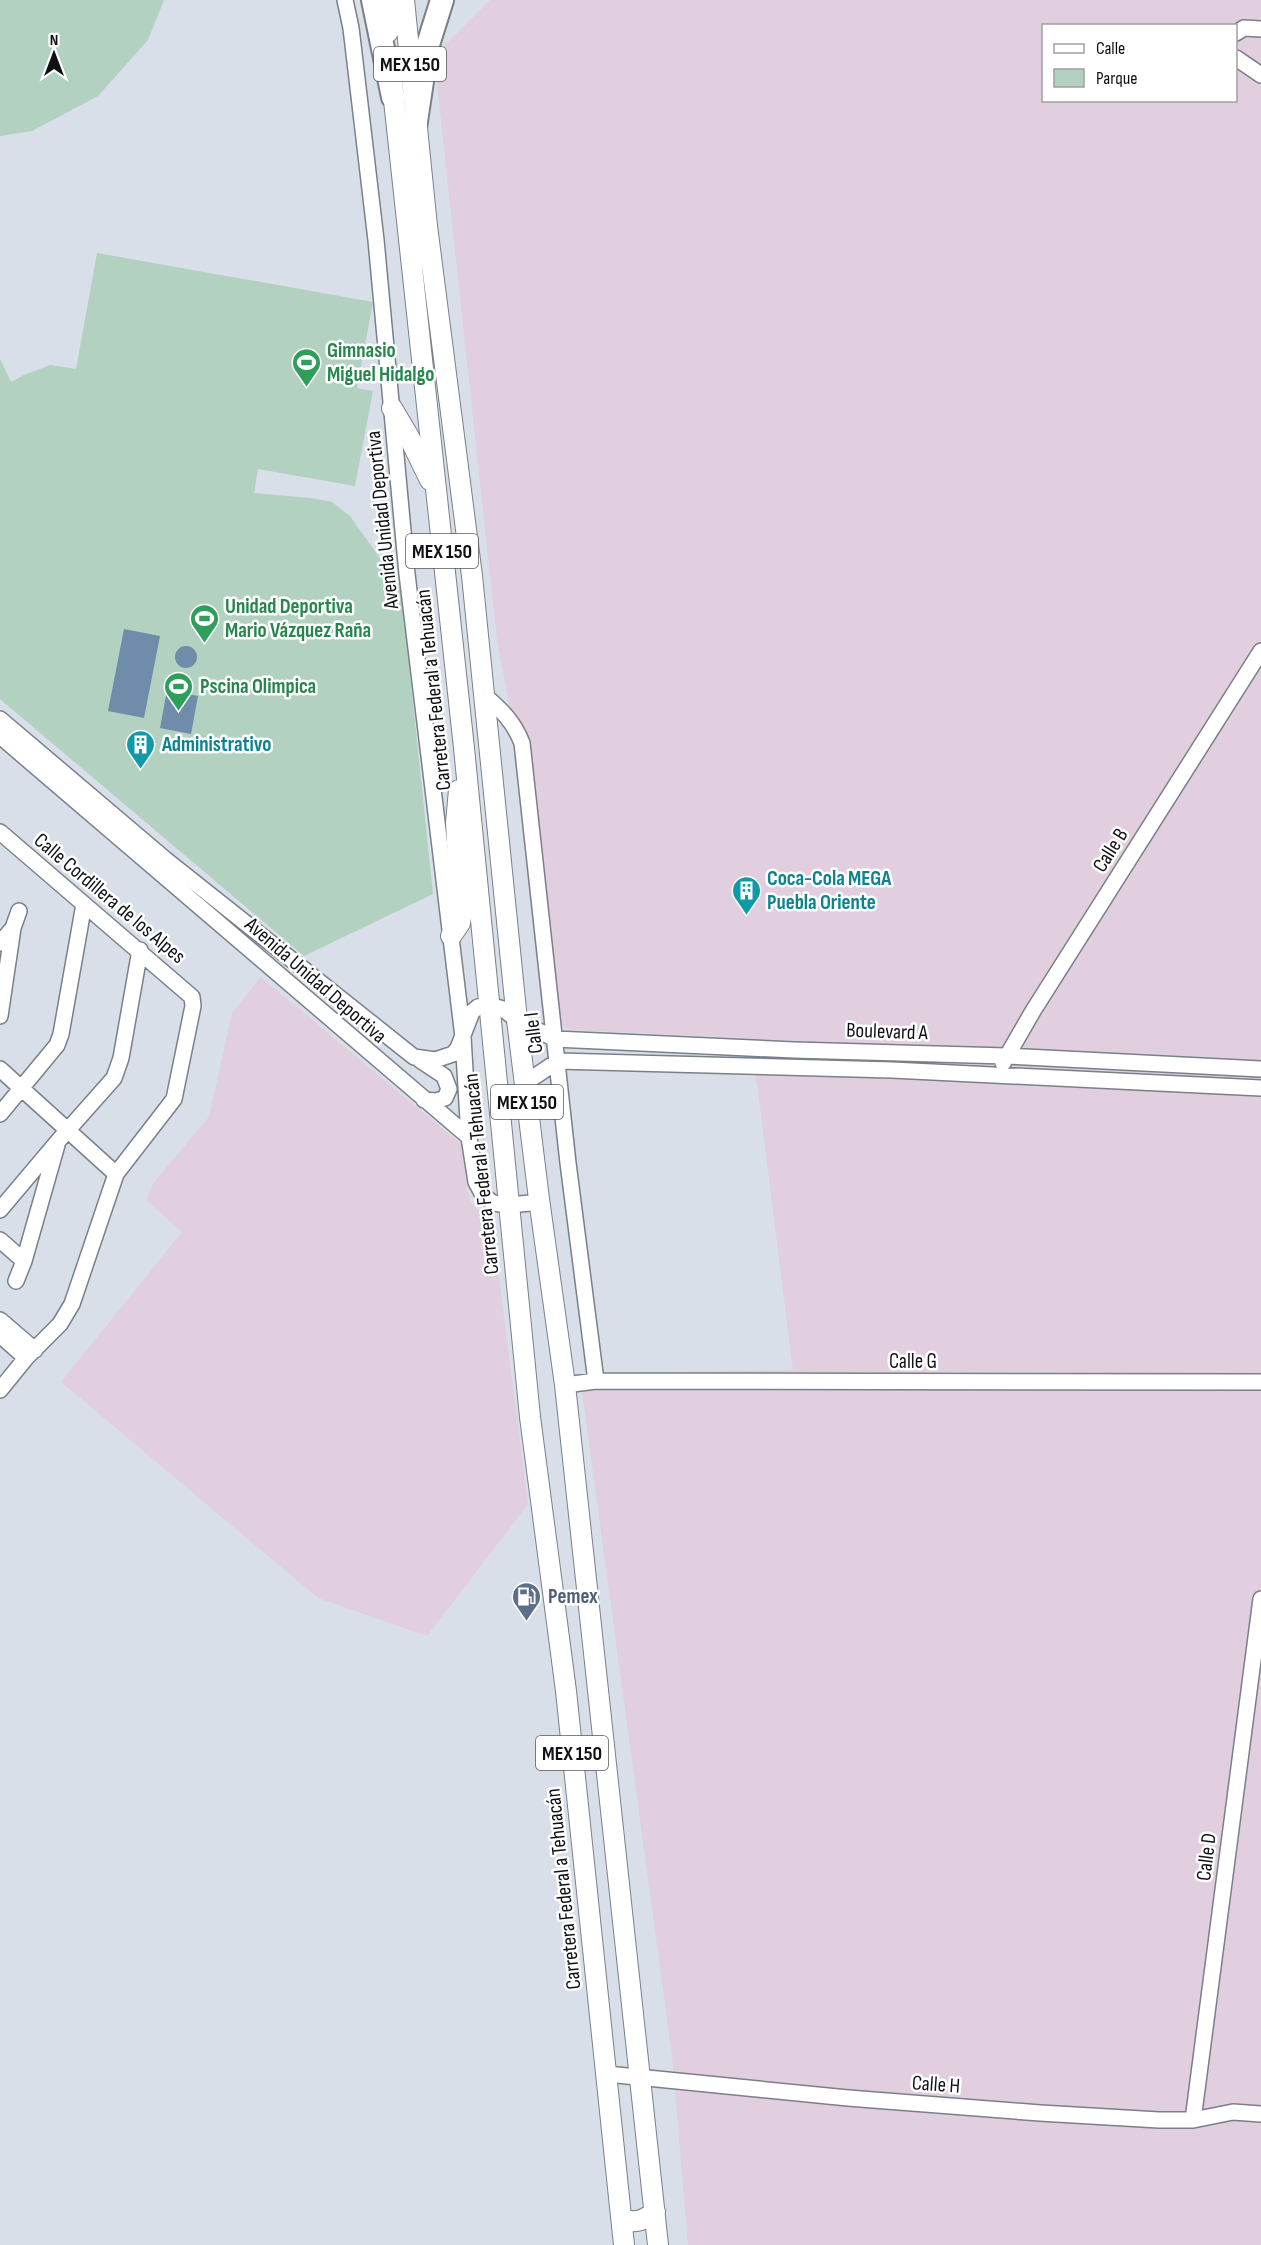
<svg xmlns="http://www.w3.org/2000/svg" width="1261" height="2245" viewBox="0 0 1261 2245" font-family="'Sofia Sans Condensed',sans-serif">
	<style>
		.industrial { fill: #e1cede; fill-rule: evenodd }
		.green { fill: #b2d1c1 }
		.water { fill: #6f8cab }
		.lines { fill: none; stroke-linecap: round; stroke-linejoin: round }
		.minor-casing { stroke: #798088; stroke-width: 18 }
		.major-casing { stroke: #798088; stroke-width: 22 }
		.highway-casing { stroke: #798088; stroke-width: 26 }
		.minor { stroke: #fff; stroke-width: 15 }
		.major { stroke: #fff; stroke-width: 20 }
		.highway { stroke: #fff; stroke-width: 22 }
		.labels { text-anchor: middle; stroke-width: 5; stroke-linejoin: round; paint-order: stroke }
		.shield { fill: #fff; stroke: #57585b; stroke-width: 1.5 }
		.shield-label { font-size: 20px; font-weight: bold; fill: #0f1115 }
		.leisure-label { font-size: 21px; font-weight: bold; fill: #27864d; stroke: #fff; text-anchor: start }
		.street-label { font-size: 21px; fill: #0f1115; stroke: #fff }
		.culture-label { font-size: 21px; font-weight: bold; fill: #0d838f; stroke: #fff; text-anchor: start }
		.service-label { font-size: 21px; font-weight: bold; fill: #4e5e75; stroke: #fff; text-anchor: start }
	</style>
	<rect width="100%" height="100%" fill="#d8dfe9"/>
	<path class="industrial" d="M490,0H1261V2245H688L672,2056L580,1377L611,1373L793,1370L758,1090L748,1038L574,1030L543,1020L509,704L497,640L434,56ZM1044,26H1236V100H1044Z
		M261,977L461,1144L467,1190L471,1202L492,1224L528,1504L427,1636L318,1598L61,1382L182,1232L146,1200L154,1182L209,1117L232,1013Z"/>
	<path class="green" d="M0,0H164L148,40L98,96L32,131L0,136Z
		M97,253L373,302L357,388L373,391L355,486L258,469L254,493L311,498L332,502L350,516L401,588L433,894L304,956L0,699V359L11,382L24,375L50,365L76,369Z"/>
	<path class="water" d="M124,629L160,636L144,718L108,711Z
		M175 657a11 11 0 1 1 22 0a11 11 0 1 1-22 0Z
		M167,690L198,696L191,734L160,728Z"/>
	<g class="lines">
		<defs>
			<path id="minor" d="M345,0L351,28L376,240L407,574L463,1037L469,1137L476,1182L483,1195L493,1203L509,1205L530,1203L539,1199
				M1236,33L1244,28L1261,29
				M1236,58L1261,75
				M483,694C501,710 513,720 522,743L568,1163L596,1381
				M0,719L165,859L414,1057L435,1060L453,1054L458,1048L472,1012L478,1007L489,1005L503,1009L517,1020L555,1039L794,1050L1006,1056L1261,1069
				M0,736L469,1137
				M0,832L185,991L192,997L193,1006L174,1099L116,1174L72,1304L60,1324L26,1358L0,1390
				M0,943L13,928L19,911
				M0,1016L13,928
				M420,1060L444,1076L449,1089L445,1098L436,1101L424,1100
				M1003,1063L1033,1011L1261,651
				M0,1069L116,1174
				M525,1083L558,1061L892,1070L1261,1088
				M0,1114L57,1045L61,1034L84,904
				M0,1210L59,1140L114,1078L121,1058L140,950
				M0,1240L24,1261
				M16,1281L24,1261L57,1145
				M0,1320L35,1350
				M0,1335L26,1358
				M565,1385L596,1381L1261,1382
				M607,2074L848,2098L1040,2113L1159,2120H1193L1233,2112L1261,2114
				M1193,2120L1261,1599"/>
			<path id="major" d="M385,0L388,32
				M404,0L427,226L472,576L517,1020L539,1199L565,1385L658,2245
				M392,82L464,748L530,1417L566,1691L624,2245
				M392,408L408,435L430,480
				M451,936L460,923L461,916L456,823L459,790
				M622,2218C634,2225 644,2220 655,2212"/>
			<path id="highway" d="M373,0L393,97
				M415,128L427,48L442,0"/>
		</defs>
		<use href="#minor" class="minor-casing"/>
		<use href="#major" class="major-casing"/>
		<use href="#highway" class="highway-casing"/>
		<use href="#minor" class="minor"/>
		<use href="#major" class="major"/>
		<use href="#highway" class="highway"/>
	</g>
	<defs>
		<symbol id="stadium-pin" viewBox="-11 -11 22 30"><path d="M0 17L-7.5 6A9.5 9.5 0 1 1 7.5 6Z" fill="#2e9e5b" stroke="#fff"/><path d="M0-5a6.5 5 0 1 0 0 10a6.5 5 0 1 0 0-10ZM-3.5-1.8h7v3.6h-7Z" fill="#fff"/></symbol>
		<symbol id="building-pin" viewBox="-11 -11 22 30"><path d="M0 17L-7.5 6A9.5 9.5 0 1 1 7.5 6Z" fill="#0f9aa8" stroke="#fff"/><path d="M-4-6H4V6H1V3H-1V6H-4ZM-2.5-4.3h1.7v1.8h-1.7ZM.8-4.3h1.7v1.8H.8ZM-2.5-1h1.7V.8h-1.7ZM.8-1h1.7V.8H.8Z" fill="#fff"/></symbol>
		<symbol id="fuel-pin" viewBox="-11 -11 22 30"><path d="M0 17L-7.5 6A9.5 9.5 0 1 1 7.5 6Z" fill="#5c6f8a" stroke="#fff"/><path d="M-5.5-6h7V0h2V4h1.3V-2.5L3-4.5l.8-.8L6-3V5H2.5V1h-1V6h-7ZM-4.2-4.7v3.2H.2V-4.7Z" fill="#fff"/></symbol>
	</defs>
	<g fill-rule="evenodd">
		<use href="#stadium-pin" x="290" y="346" width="33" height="45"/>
		<use href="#stadium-pin" x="188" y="602" width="33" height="45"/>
		<use href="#stadium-pin" x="162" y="670" width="33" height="45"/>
		<use href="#building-pin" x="124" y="728" width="33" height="45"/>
		<use href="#building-pin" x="730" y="874" width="33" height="45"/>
		<use href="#fuel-pin" x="510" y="1580" width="33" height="45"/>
	</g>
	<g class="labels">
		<g class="shield">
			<rect x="374" y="47" width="72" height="34" rx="4.5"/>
			<rect x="406" y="534" width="72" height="34" rx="4.5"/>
			<rect x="491" y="1085" width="72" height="34" rx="4.5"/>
			<rect x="536" y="1736" width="72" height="34" rx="4.5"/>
		</g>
		<g class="shield-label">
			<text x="410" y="71">MEX 150</text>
			<text x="442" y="558">MEX 150</text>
			<text x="527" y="1109">MEX 150</text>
			<text x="572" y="1760">MEX 150</text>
		</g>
		<g class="leisure-label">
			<text x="327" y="357">Gimnasio<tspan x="327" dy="24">Miguel Hidalgo</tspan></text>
			<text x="225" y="613">Unidad Deportiva<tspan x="225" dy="24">Mario Vázquez Raña</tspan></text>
			<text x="200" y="693">Pscina Olimpica</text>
		</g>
		<g class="street-label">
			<text transform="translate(382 520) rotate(-96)" y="7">Avenida Unidad Deportiva</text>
			<text transform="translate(433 690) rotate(-96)" y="7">Carretera Federal a Tehuacán</text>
			<text transform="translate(1110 850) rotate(-58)" y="7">Calle B</text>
			<text transform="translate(110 898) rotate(40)" y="7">Calle Cordillera de los Alpes</text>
			<text transform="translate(316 980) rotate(41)" y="7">Avenida Unidad Deportiva</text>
			<text transform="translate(887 1031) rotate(2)" y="7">Boulevard A</text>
			<text transform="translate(533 1033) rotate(-97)" y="7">Calle I</text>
			<text transform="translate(481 1174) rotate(-96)" y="7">Carretera Federal a Tehuacán</text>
			<text x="913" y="1368">Calle G</text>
			<text transform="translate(1206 1857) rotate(-83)" y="7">Calle D</text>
			<text transform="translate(563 1889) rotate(-96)" y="7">Carretera Federal a Tehuacán</text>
			<text transform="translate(936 2084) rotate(4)" y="7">Calle H</text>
		</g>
		<g class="culture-label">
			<text x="162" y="751">Administrativo</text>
			<text x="767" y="885">Coca-Cola MEGA<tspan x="767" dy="24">Puebla Oriente</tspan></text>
		</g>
		<g class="service-label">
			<text x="548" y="1603">Pemex</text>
		</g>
	</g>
	<rect x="1042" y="24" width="195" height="78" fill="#ffffff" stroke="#9fa0a1" stroke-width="1.5"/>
	<rect x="1054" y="44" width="30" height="9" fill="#ffffff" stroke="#9fa0a1" stroke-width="1.5"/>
	<text x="1096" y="54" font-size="18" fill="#0f1115">Calle</text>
	<rect x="1054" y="69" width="30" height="18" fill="#b2d1c1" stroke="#9fa0a1" stroke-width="1.5"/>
	<text x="1096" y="84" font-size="18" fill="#0f1115">Parque</text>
	<g transform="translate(54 54)" stroke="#ffffff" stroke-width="4.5" paint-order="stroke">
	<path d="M0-4.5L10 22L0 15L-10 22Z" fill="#0f1115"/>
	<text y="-9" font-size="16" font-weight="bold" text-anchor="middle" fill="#0f1115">N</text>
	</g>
</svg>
